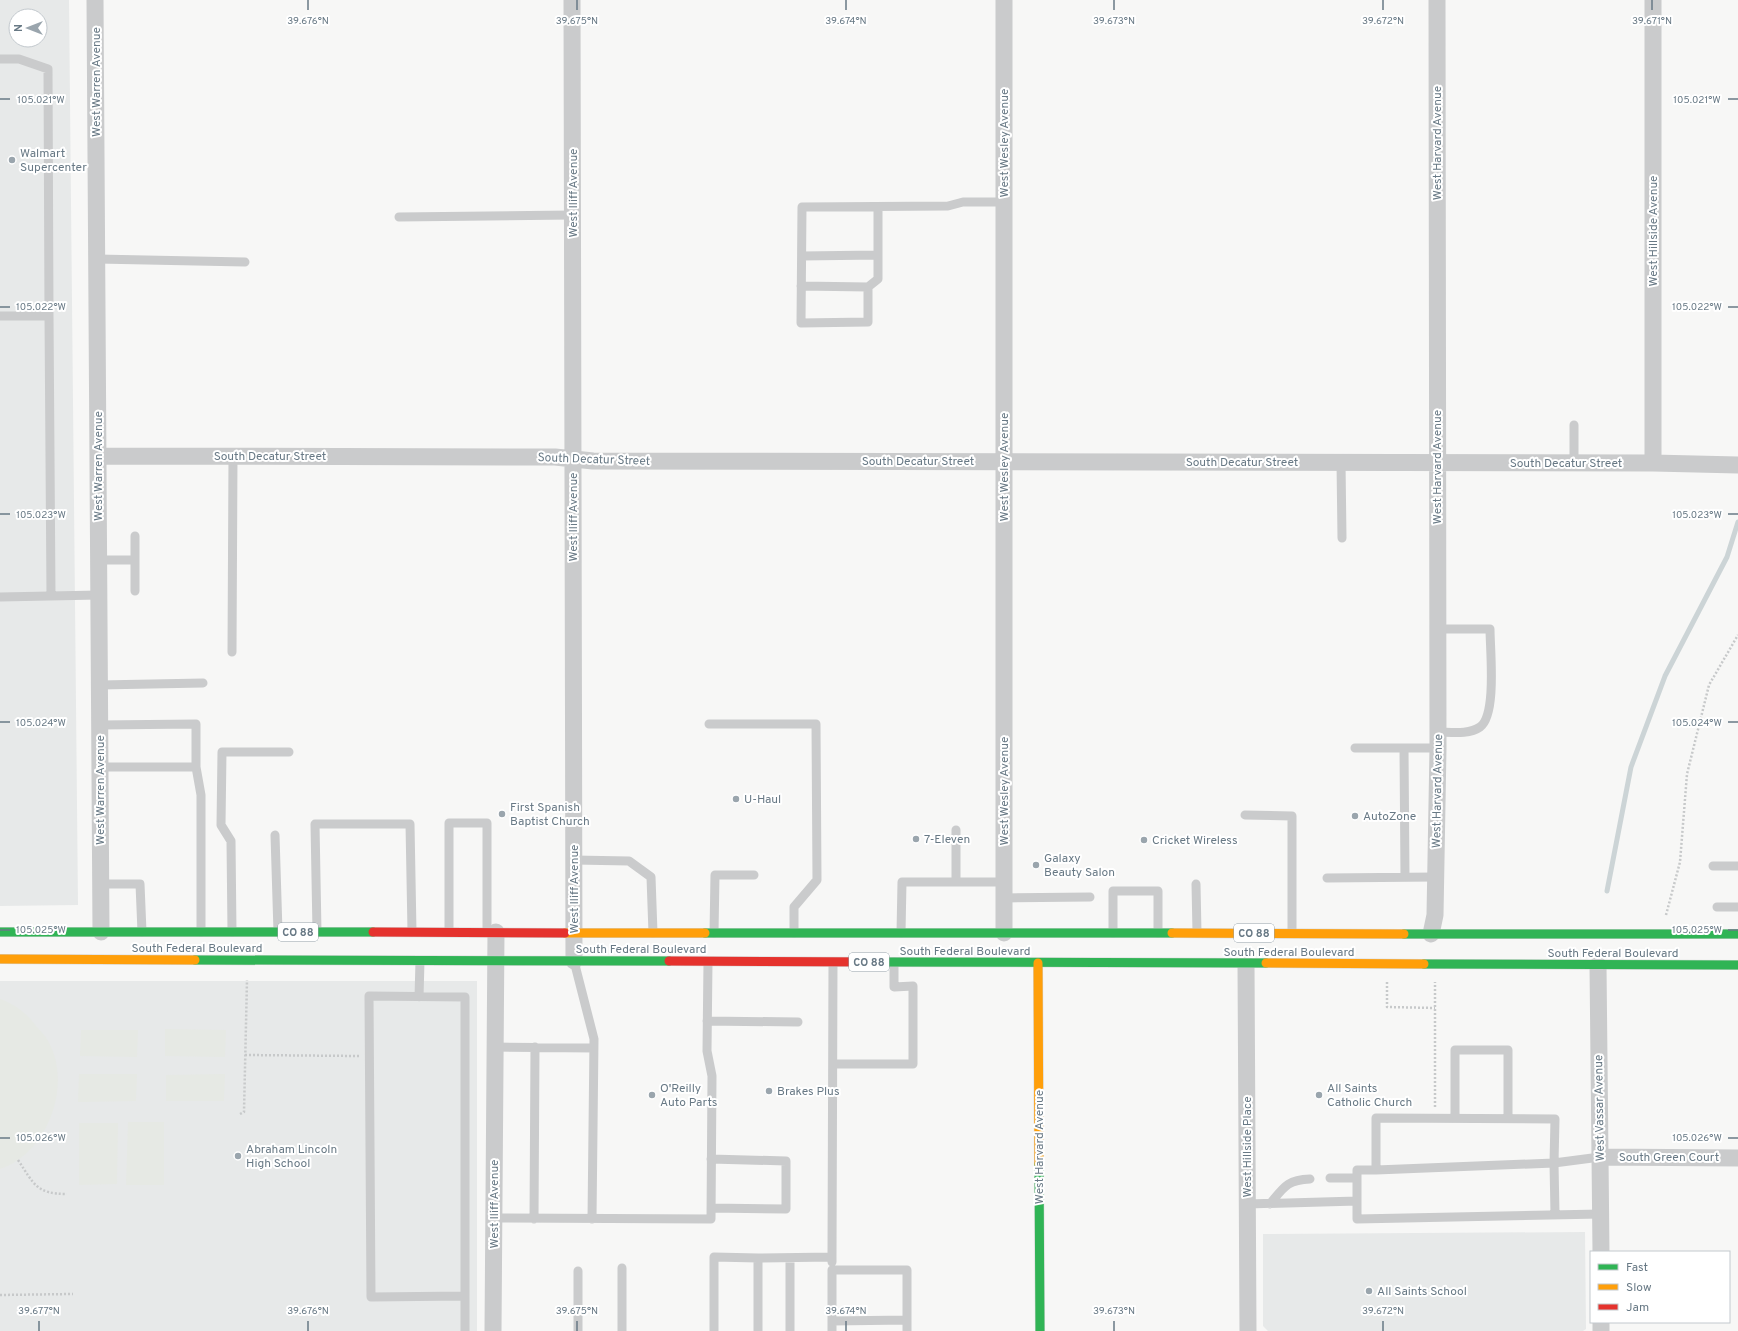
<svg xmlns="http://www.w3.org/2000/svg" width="1738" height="1331" viewBox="0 0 1738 1331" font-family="Overpass,sans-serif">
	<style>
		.built { fill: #e7e9e9; fill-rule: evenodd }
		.green { fill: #e6e9e4 }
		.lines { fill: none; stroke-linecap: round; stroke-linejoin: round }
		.stream { stroke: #ccd4d6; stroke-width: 5 }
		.fast-casing { stroke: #d3d4d4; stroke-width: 10 }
		.slow-casing { stroke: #d3d4d4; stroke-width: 10 }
		.jam-casing { stroke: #d3d4d4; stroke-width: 10 }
		.path { stroke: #c7c9ca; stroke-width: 2.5; stroke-dasharray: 2 2; stroke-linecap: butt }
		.lane { stroke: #cacbcc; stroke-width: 9 }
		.street { stroke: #cacbcc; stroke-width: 17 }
		.fast { stroke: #30b455; stroke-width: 9 }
		.slow { stroke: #ff9f0a; stroke-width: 9 }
		.jam { stroke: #e5322d; stroke-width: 9 }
		.ticks { fill: none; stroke: #687985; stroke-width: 1.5 }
		.poi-dot { fill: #9aa5ad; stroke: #fff; stroke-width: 1.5 }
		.labels { text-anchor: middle; stroke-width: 4; stroke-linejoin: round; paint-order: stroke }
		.shield { fill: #fff; stroke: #95a1aa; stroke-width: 1 }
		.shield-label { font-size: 11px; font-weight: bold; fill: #687985 }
		.street-label { font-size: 12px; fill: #687985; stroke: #fff }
		.poi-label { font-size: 12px; fill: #687985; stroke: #fff; text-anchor: start }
		.ticks-label { font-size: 10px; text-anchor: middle; fill: #687985; stroke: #fff; stroke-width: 4; stroke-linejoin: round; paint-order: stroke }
	</style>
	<rect width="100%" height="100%" fill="#f7f7f6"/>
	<path class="built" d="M0,0H69L78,905L0,906ZM16,16H40V40H16Z
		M0,981H477V1331H0Z
		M1585,1232L1586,1329L1583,1331H1268L1263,1326V1234Z"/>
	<path class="green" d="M0,999C15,1004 27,1014 36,1026C40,1031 45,1035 48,1041C73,1084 48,1153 0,1169Z
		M165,1029L226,1030L225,1057L165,1056Z
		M81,1030H138L137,1057L80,1056Z
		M79,1074H137L136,1101L78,1102Z
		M225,1074L224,1101H166V1075Z
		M128,1122H164V1185H126Z
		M79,1123H118L117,1184L79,1185Z"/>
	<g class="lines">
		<path class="stream" d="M1607,891L1631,767L1665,676L1727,557L1738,522"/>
		<defs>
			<path id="fast" d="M0,932H373
				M705,933H1172
				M1404,934H1738
				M195,960L669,961
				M877,962L1266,963
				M1424,964L1738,965
				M1039,1164L1040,1331"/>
			<path id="slow" d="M565,933H705
				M1172,933L1404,934
				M0,959L195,960
				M1038,963L1039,1164
				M1266,963L1424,964"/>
			<path id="jam" d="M373,932L565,933
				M669,961L877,962"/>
		</defs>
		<use href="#fast" class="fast-casing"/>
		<use href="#slow" class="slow-casing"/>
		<use href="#jam" class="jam-casing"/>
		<path class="path" d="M1666,915L1680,862L1687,774L1709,685L1738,635
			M1387,982V1007L1435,1008
			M245,1055L359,1056
			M1435,1107V982
			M240,1114L244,1112L247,980
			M18,1160C34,1184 36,1194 67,1194
			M0,1295L73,1294"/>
		<path class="lane" d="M0,59H19L48,69L49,316
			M878,207V279L868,287V322L801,323L802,207L948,206L963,202H1004
			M399,217L572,215
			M802,256L878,255
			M97,259L245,262
			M801,286L868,287
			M0,316H49L51,596
			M1574,425V463
			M1341,462L1342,538
			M135,536V591
			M99,560H135
			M0,597L99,595
			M1438,629H1490C1490,650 1497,715 1480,727C1469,735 1450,732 1438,732
			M232,652L233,456
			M100,685L203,683
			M709,724H816L817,880L794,907V933
			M100,725L196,724V767
			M1355,748H1438
			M1404,748L1405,877
			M100,767H196L201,795V932
			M1245,815L1292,816V933
			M275,835L278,932
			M574,860L629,861L651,877L653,933
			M1713,866H1738
			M1327,878L1435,877
			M956,882V830
			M101,884H140L142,932
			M1196,884L1197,933
			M1004,898L1090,897
			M1717,907H1738
			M232,932L231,841L221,825L222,752H289
			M317,932L315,824H410L412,932
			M449,932V823H487V932
			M714,933L715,875H754
			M901,933L902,882H1004
			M1113,933V891H1158V933
			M574,961L594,1039L592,1219
			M419,997L420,961
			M707,1021L798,1022
			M495,1047L594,1048
			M833,1064H913V986L894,987V962
			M1455,1118V1050H1508V1118
			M1330,1178H1357
			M1357,1201V1219L1601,1214
			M1248,1204L1357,1201V1170H1376V1118L1555,1119L1554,1163L1376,1170
			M1270,1204C1284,1187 1287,1180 1310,1179
			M711,1208L786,1209V1161L711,1159
			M1555,1214L1554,1163L1600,1157
			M493,1218L711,1219L712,1076L707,1051L708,962
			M534,1219L535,1047
			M832,1257L833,962
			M758,1258L832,1257V1262
			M790,1258V1331
			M465,1296L371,1297L369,996L465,997V1331
			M832,1321L907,1320
			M578,1331V1271
			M622,1331V1268
			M714,1331V1257L758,1258V1331
			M832,1331V1270H907V1331"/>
		<path class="street" d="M95,0L101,932
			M572,0L574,961
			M1653,0V463
			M98,456L555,457L593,461L1653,463L1738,465
			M1004,933V0
			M1431,934L1435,915L1438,748L1437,0
			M1246,964L1248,1331
			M1598,965L1601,1252
			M1600,1157L1738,1158
			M1601,1322V1331
			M493,1331L496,932"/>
		<use href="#fast" class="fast"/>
		<use href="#slow" class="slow"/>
		<use href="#jam" class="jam"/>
	</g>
	<path class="ticks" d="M308,0V10M577,0V10M846,0V10M1114,0V10M1383,0V10M1652,0V10M0,99H10M1728,99H1738M0,307H10M1728,307H1738M0,514H10M1728,514H1738M0,722H10M1728,722H1738M0,930H10M1728,930H1738M0,1138H10M1728,1138H1738M39,1321V1331M308,1321V1331M577,1321V1331M846,1321V1331M1114,1321V1331M1383,1321V1331"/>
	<g class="poi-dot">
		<circle cx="12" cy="160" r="4"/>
		<circle cx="736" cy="799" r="4"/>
		<circle cx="502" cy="814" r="4"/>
		<circle cx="1355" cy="816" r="4"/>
		<circle cx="916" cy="839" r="4"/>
		<circle cx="1144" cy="840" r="4"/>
		<circle cx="1036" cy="865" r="4"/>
		<circle cx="769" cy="1091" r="4"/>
		<circle cx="652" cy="1095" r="4"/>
		<circle cx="1319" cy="1095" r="4"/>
		<circle cx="238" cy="1156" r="4"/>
		<circle cx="1369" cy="1291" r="4"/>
	</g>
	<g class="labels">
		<g class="shield">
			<rect x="278" y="923" width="40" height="18" rx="3"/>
			<rect x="1234" y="924" width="40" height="18" rx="3"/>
			<rect x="849" y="953" width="40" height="18" rx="3"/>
		</g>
		<g class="shield-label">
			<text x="298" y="936">CO 88</text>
			<text x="1254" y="937">CO 88</text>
			<text x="869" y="966">CO 88</text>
		</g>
		<g class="street-label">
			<text transform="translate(96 82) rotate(-90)" y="4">West Warren Avenue</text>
			<text transform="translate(1004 143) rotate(-90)" y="4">West Wesley Avenue</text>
			<text transform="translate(1437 143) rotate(-90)" y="4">West Harvard Avenue</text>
			<text transform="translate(573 193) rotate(-90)" y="4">West Iliff Avenue</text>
			<text transform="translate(1653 231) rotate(-90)" y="4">West Hillside Avenue</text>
			<text x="270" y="460">South Decatur Street</text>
			<text transform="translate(594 459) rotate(2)" y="4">South Decatur Street</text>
			<text x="918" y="465">South Decatur Street</text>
			<text x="1242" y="466">South Decatur Street</text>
			<text x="1566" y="467">South Decatur Street</text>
			<text transform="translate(98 466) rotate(-90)" y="4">West Warren Avenue</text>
			<text transform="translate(1004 467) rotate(-90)" y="4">West Wesley Avenue</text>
			<text transform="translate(1437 467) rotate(-90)" y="4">West Harvard Avenue</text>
			<text transform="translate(573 517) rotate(-90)" y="4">West Iliff Avenue</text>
			<text transform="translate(100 790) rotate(-90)" y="4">West Warren Avenue</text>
			<text transform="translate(1004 791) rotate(-90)" y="4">West Wesley Avenue</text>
			<text transform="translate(1437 791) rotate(-89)" y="4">West Harvard Avenue</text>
			<text transform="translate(574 889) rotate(-90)" y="4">West Iliff Avenue</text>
			<text x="197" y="952">South Federal Boulevard</text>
			<text x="641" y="953">South Federal Boulevard</text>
			<text x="965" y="955">South Federal Boulevard</text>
			<text x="1289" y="956">South Federal Boulevard</text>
			<text x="1613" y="957">South Federal Boulevard</text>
			<text transform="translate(1599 1108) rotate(-91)" y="4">West Vassar Avenue</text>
			<text transform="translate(1039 1147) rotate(-90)" y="4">West Harvard Avenue</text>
			<text transform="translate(1247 1147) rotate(-90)" y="4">West Hillside Place</text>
			<text x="1669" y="1161">South Green Court</text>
			<text transform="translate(494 1204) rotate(-90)" y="4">West Iliff Avenue</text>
		</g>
		<g class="poi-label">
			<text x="20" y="157">Walmart<tspan x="20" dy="14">Supercenter</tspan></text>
			<text x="744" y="803">U-Haul</text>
			<text x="510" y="811">First Spanish<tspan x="510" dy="14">Baptist Church</tspan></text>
			<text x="1363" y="820">AutoZone</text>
			<text x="924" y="843">7-Eleven</text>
			<text x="1152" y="844">Cricket Wireless</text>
			<text x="1044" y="862">Galaxy<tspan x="1044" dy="14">Beauty Salon</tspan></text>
			<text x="660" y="1092">O'Reilly<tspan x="660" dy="14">Auto Parts</tspan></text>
			<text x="1327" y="1092">All Saints<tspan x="1327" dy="14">Catholic Church</tspan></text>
			<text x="777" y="1095">Brakes Plus</text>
			<text x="246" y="1153">Abraham Lincoln<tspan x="246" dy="14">High School</tspan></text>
			<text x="1377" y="1295">All Saints School</text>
		</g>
	</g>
	<g class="ticks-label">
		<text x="308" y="24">39.676°N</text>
		<text x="577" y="24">39.675°N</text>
		<text x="846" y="24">39.674°N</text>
		<text x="1114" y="24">39.673°N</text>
		<text x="1383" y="24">39.672°N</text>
		<text x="1652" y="24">39.671°N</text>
		<text x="1697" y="103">105.021°W</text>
		<text x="41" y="103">105.021°W</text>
		<text x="1697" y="310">105.022°W</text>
		<text x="41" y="310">105.022°W</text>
		<text x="1697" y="518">105.023°W</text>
		<text x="41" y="518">105.023°W</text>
		<text x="1697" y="726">105.024°W</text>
		<text x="41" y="726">105.024°W</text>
		<text x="1697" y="933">105.025°W</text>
		<text x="41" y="933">105.025°W</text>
		<text x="1697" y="1141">105.026°W</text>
		<text x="41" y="1141">105.026°W</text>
		<text x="39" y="1314">39.677°N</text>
		<text x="308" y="1314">39.676°N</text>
		<text x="577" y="1314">39.675°N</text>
		<text x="846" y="1314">39.674°N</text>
		<text x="1114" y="1314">39.673°N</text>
		<text x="1383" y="1314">39.672°N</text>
	</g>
	<rect x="1590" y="1251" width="140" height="72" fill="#ffffff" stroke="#c3c9ce"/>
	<rect x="1598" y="1264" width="20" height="6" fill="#30b455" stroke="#c3c9ce"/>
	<text x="1626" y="1271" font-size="12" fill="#687985">Fast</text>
	<rect x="1598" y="1284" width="20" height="6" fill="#ff9f0a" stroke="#c3c9ce"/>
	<text x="1626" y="1291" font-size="12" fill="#687985">Slow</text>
	<rect x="1598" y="1304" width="20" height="6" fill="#e5322d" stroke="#c3c9ce"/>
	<text x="1626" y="1311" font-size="12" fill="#687985">Jam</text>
	<g transform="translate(28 28) rotate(270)"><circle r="19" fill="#ffffff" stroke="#c3c9ce"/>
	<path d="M0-3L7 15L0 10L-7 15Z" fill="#9aa5ad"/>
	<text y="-6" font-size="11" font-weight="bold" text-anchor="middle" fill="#687985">N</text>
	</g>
</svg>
